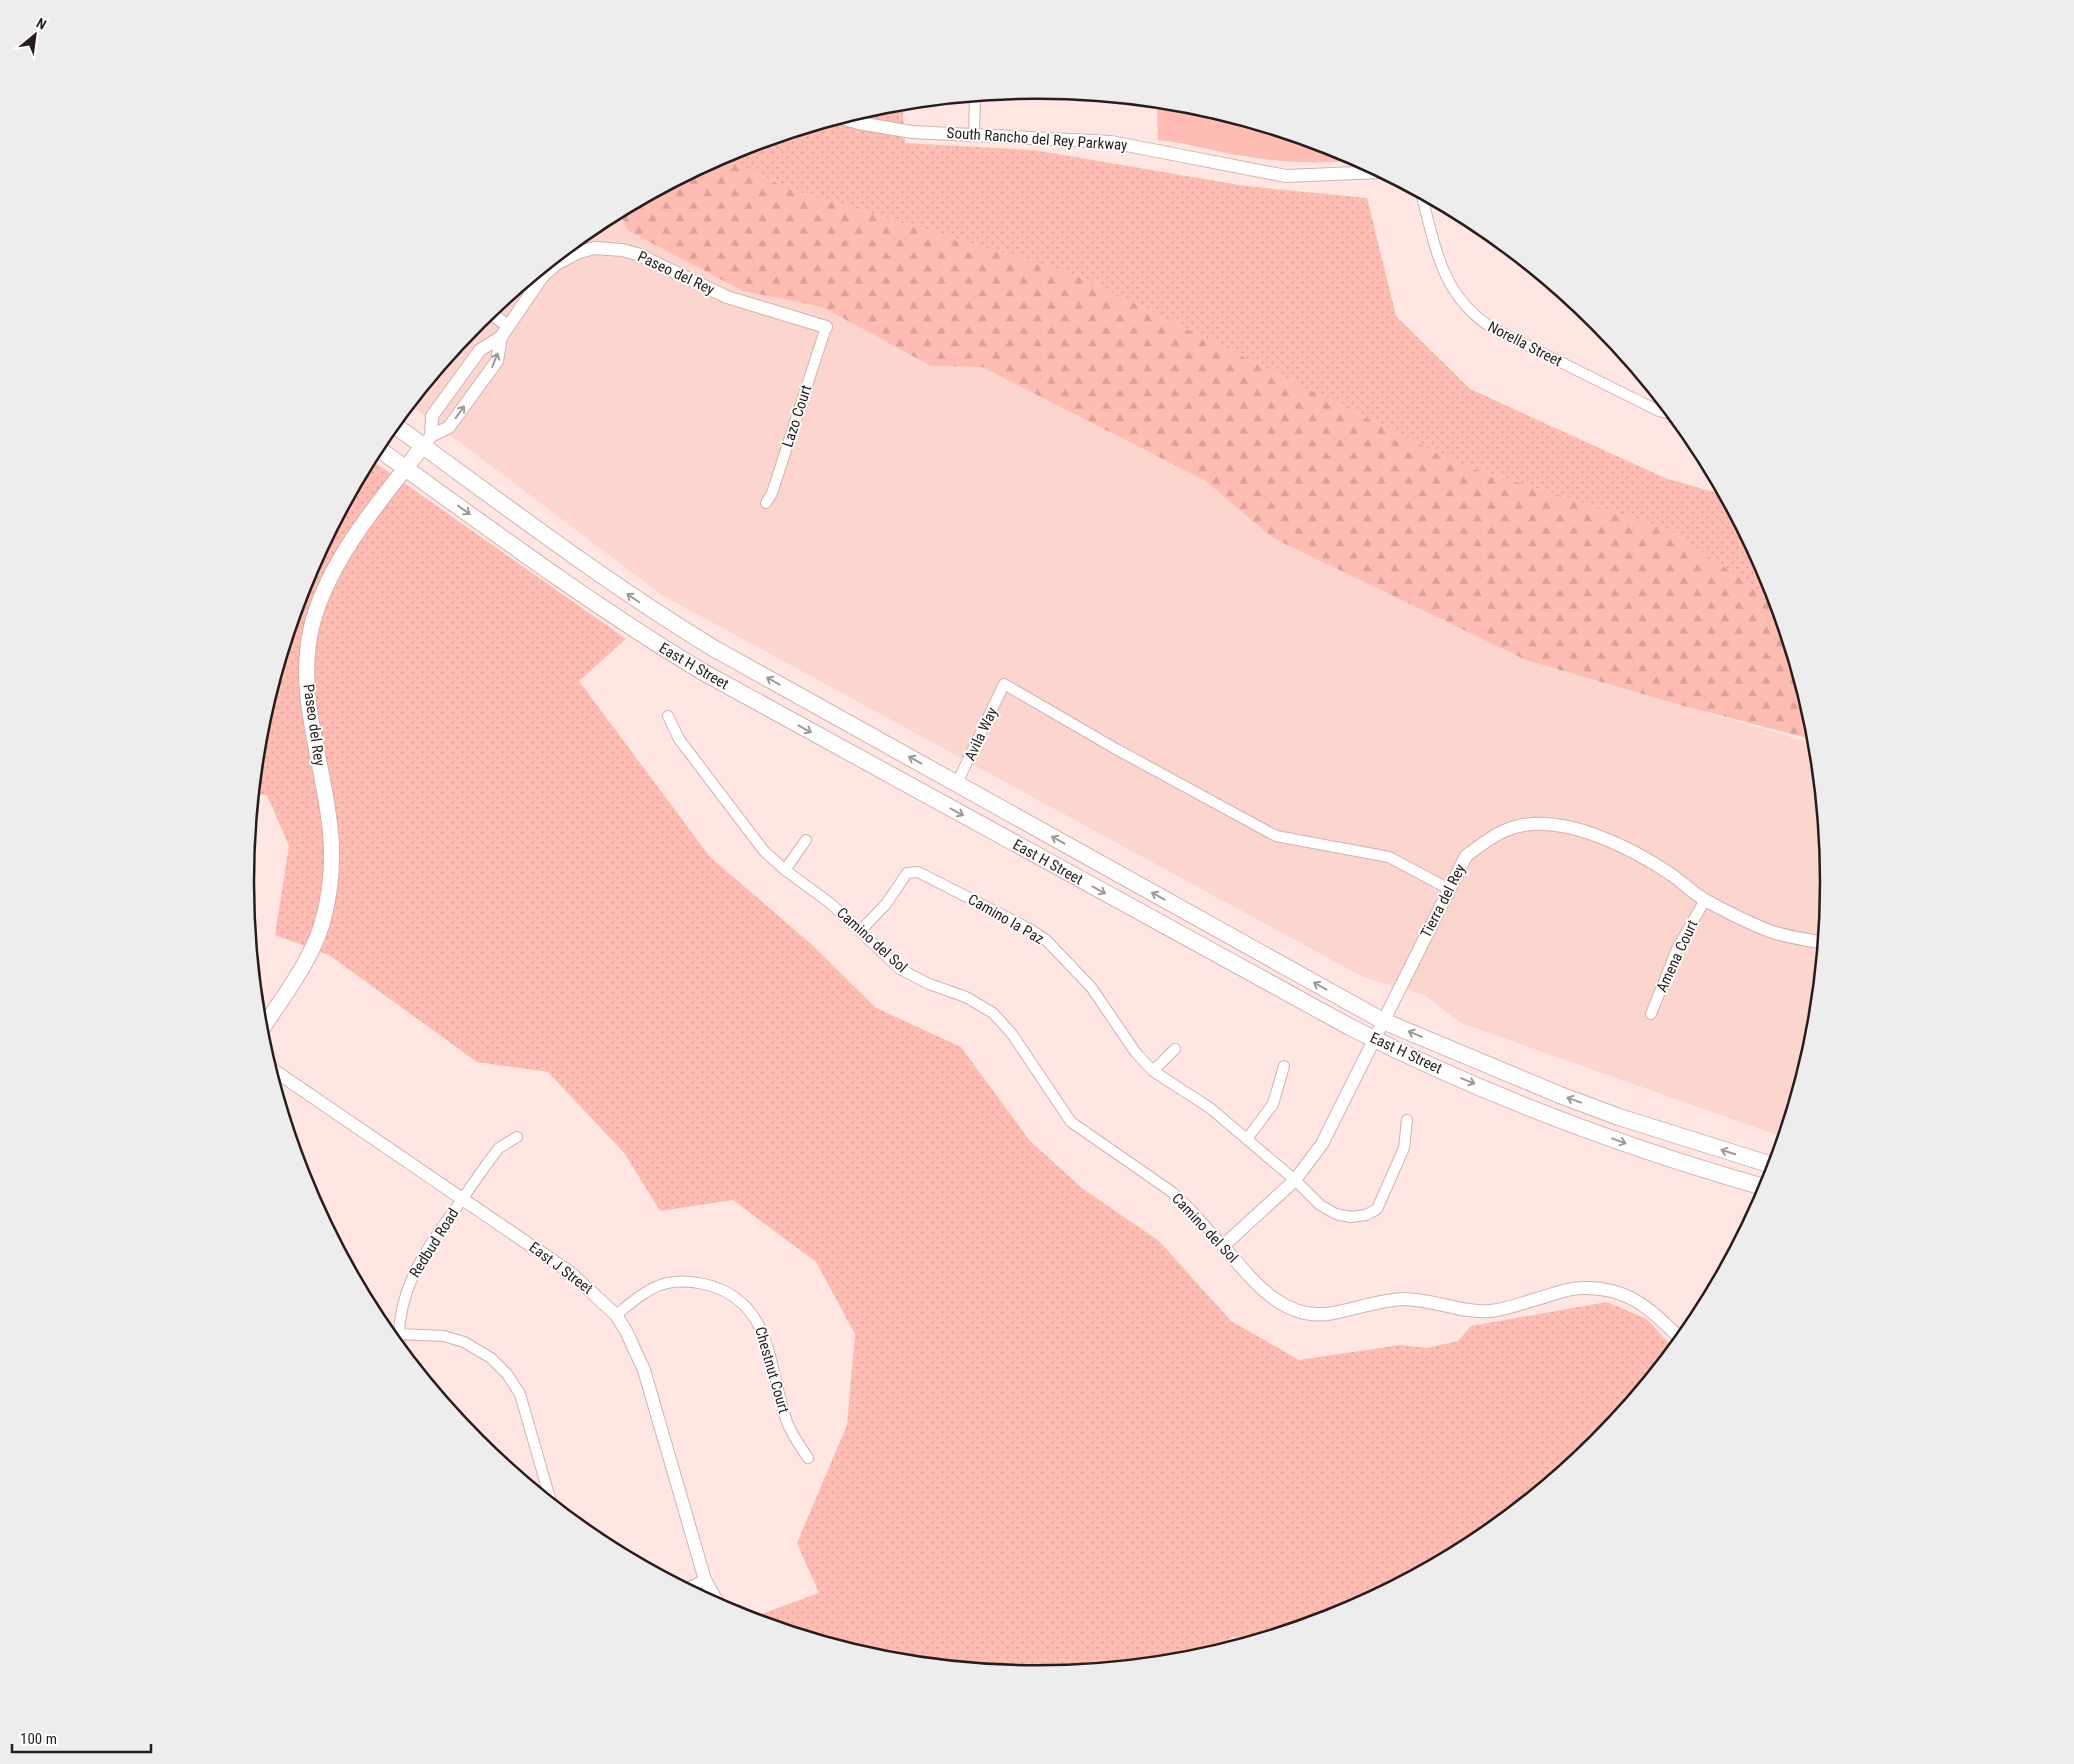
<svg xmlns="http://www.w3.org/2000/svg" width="2074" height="1764" viewBox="0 0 2074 1764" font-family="'Roboto Condensed',sans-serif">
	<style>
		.built { fill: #fcd5cf }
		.grass { fill: url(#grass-dots) }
		.forest { fill: url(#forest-firs) }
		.park { fill: #febcb2 }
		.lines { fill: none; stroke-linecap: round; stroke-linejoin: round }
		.minor-casing { stroke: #d0b3ae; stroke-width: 12 }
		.tertiary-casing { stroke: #d0b3ae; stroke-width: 14 }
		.secondary-casing { stroke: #d0b3ae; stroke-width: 17 }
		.primary-casing { stroke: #d0b3ae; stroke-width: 18 }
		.minor { stroke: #fff; stroke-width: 10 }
		.tertiary { stroke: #fff; stroke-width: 12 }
		.secondary { stroke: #fff; stroke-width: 15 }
		.primary { stroke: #fff; stroke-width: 16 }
		.oneway { stroke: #9e9999 }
		.labels { text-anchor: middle; stroke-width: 4; stroke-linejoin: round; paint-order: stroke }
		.street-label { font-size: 15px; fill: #281d1c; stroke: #fff }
		.rim { fill: none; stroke: #281d1c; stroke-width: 2.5 }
	</style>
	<defs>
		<pattern id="grass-dots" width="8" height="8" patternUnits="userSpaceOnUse" patternTransform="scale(1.25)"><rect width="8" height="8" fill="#febcb2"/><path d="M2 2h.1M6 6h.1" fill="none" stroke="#daa198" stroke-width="1.8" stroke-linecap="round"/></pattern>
		<pattern id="forest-firs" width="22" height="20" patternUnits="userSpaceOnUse" patternTransform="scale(1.25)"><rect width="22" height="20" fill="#febcb2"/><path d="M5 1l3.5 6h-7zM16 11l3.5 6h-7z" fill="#daa198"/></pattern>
	</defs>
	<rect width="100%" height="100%" fill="#ffe6e2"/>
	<path class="built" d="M620,211L628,230L743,291L822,307L931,366L982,367L1204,480L1273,538L1526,660L1815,744L1829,882L1814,1037L1783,1137L1461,1023L1424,995L1363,977L662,595L409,404L477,322L597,223Z"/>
	<path class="grass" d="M902,103L905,143L1034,150L1245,186L1367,198L1396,316L1470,389L1665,478L1724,495L1769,579L1775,601L1667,529L1462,465L1079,276L792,190L721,157L734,150L883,105Z
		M370,459L626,639L579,681L710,857L811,944L876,1008L961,1047L1030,1141L1083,1189L1159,1241L1231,1321L1299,1360L1400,1345L1427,1348L1458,1341L1471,1326L1607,1302L1647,1319L1674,1349L1597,1442L1477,1541L1340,1614L1256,1639L1233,1637L1203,1655L1191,1659L1037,1674L882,1659L758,1621L753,1617L819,1593L797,1543L847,1425L855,1334L816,1262L733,1200L660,1211L625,1154L548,1072L477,1062L329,955L275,935L289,846L267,795L254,794L260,727L305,579Z"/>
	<path class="forest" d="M721,157L792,190L1079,276L1462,465L1667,529L1775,601L1814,728L1815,740L1684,706L1526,660L1273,538L1204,480L982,367L931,366L822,307L743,291L627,230L620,211Z"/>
	<path class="park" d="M1162,102L1192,105L1340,150L1358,160C1322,164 1286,163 1250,157C1219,153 1190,143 1158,140L1157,107Z"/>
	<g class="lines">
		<defs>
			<path id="minor" d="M974,135L975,96
				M1421,193C1436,248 1441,295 1492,328L1659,411L1674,415
				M766,503L772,493L826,327
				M668,716L679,739L764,851L785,870L830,903L900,969L929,984L966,997L993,1013L1012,1034L1071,1122L1172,1192L1191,1210L1223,1246
				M957,783L1004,684L1116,749L1276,836L1389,857L1449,889
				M785,870L806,840
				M860,931L886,904L907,873L918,872L1030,929L1046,940L1091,987L1136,1053L1153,1071L1210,1108L1295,1180L1320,1205L1336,1214L1351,1217L1366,1215L1377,1209L1404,1148L1407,1120
				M1651,1014L1677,949L1705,900
				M1809,1052L1815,1021
				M1153,1071L1175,1049
				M1247,1139L1273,1104L1284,1066
				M616,1315C646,1291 661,1275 704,1284C774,1300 768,1368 787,1422C792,1435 800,1446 808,1458
				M399,1334L444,1336L464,1342L491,1358L507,1374L520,1394L551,1502
				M399,1347C396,1294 423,1252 454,1211C469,1190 483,1168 499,1148L517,1137
				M687,1588L705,1580"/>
			<path id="tertiary" d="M841,118L859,123L912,132L1111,142L1286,176L1381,172
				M489,312L508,326
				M431,436L432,416L480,350L501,337L542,277L556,264L579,252L595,248L622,250L637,254L727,297L826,327
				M427,441L431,436L449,427L497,361L501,337
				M269,1067L571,1273L616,1315L626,1331L644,1370L705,1580L720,1606
				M1681,1339C1650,1309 1628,1286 1581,1288C1567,1288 1551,1295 1537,1299C1522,1303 1505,1310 1489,1311C1460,1313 1433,1299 1403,1299C1381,1300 1355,1309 1333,1313C1283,1323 1251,1278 1223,1246L1295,1180L1322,1144L1466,856C1482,844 1497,832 1515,827C1564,813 1632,848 1672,875C1683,883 1693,893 1705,900C1725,911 1747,922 1767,930C1784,937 1805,939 1823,943"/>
			<path id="secondary" d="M260,1032C282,998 310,963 322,924C330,896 333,866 331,838C326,765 293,695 313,621C331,557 382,498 423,446"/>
			<path id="primary" d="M393,424C499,501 603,581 715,649L1383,1021L1560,1095L1619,1117L1775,1166
				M376,447C483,524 590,604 703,672L1350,1027C1480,1093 1626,1148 1767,1188"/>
		</defs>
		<use href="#minor" class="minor-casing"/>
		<use href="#tertiary" class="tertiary-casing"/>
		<use href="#secondary" class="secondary-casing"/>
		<use href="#primary" class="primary-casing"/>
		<use href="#minor" class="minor"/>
		<use href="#tertiary" class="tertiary"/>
		<use href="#secondary" class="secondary"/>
		<use href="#primary" class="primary"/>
	</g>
	<defs><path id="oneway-shaft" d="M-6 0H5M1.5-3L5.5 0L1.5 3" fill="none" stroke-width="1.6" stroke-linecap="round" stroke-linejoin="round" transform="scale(1.25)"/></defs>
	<g class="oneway">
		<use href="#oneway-shaft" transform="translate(495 360) rotate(-68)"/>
		<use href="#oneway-shaft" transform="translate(460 412) rotate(-54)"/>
		<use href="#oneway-shaft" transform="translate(464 510) rotate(36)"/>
		<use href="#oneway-shaft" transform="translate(633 598) rotate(-145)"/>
		<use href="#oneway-shaft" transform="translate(773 681) rotate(-151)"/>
		<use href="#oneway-shaft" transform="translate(805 729) rotate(29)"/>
		<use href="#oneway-shaft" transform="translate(915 760) rotate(-151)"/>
		<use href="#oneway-shaft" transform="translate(957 812) rotate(29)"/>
		<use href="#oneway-shaft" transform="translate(1058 840) rotate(-151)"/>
		<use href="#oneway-shaft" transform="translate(1099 890) rotate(29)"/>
		<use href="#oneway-shaft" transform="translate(1158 896) rotate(-151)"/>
		<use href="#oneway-shaft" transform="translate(1320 986) rotate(-151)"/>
		<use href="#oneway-shaft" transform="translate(1415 1034) rotate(-157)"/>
		<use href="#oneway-shaft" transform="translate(1468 1081) rotate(22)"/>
		<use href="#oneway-shaft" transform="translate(1574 1100) rotate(-160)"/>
		<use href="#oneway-shaft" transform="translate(1619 1141) rotate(20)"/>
		<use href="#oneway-shaft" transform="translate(1728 1152) rotate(-162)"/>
	</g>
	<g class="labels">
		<g class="street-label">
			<text transform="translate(1037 139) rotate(4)" y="5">South Rancho del Rey Parkway</text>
			<text transform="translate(676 273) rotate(25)" y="5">Paseo del Rey</text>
			<text transform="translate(1525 344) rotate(27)" y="5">Norella Street</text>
			<text transform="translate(797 416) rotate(-72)" y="5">Lazo Court</text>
			<text transform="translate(694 666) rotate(30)" y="5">East H Street</text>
			<text transform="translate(314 725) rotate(82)" y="5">Paseo del Rey</text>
			<text transform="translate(981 734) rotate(-65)" y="5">Avila Way</text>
			<text transform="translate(1048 862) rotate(29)" y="5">East H Street</text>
			<text transform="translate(1443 901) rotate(-63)" y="5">Tierra del Rey</text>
			<text transform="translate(1006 919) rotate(30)" y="5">Camino la Paz</text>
			<text transform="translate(872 940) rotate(42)" y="5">Camino del Sol</text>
			<text transform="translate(1677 956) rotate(-65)" y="5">Amena Court</text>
			<text transform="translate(1406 1053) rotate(25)" y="5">East H Street</text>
			<text transform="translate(1205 1228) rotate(47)" y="5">Camino del Sol</text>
			<text transform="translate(434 1243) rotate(-58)" y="5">Redbud Road</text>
			<text transform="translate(561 1268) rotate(37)" y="5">East J Street</text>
			<text transform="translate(772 1370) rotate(74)" y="5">Chestnut Court</text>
		</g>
	</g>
	<path d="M0 0H2074V1764H0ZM254 882a783 783 0 1 1 1566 0a783 783 0 1 1-1566 0Z" fill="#eeeded" fill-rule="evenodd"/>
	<path class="rim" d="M254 882a783 783 0 1 1 1566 0a783 783 0 1 1-1566 0Z"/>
	<g transform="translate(35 35) rotate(29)" stroke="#ffffff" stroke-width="4" paint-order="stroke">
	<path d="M0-4L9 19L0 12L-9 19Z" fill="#281d1c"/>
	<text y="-8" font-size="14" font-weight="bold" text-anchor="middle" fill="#281d1c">N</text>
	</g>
	<path d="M12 1744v8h139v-8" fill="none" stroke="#281d1c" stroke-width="2.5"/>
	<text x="20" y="1744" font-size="15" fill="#281d1c" stroke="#ffffff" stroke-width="4" paint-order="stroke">100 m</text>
</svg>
